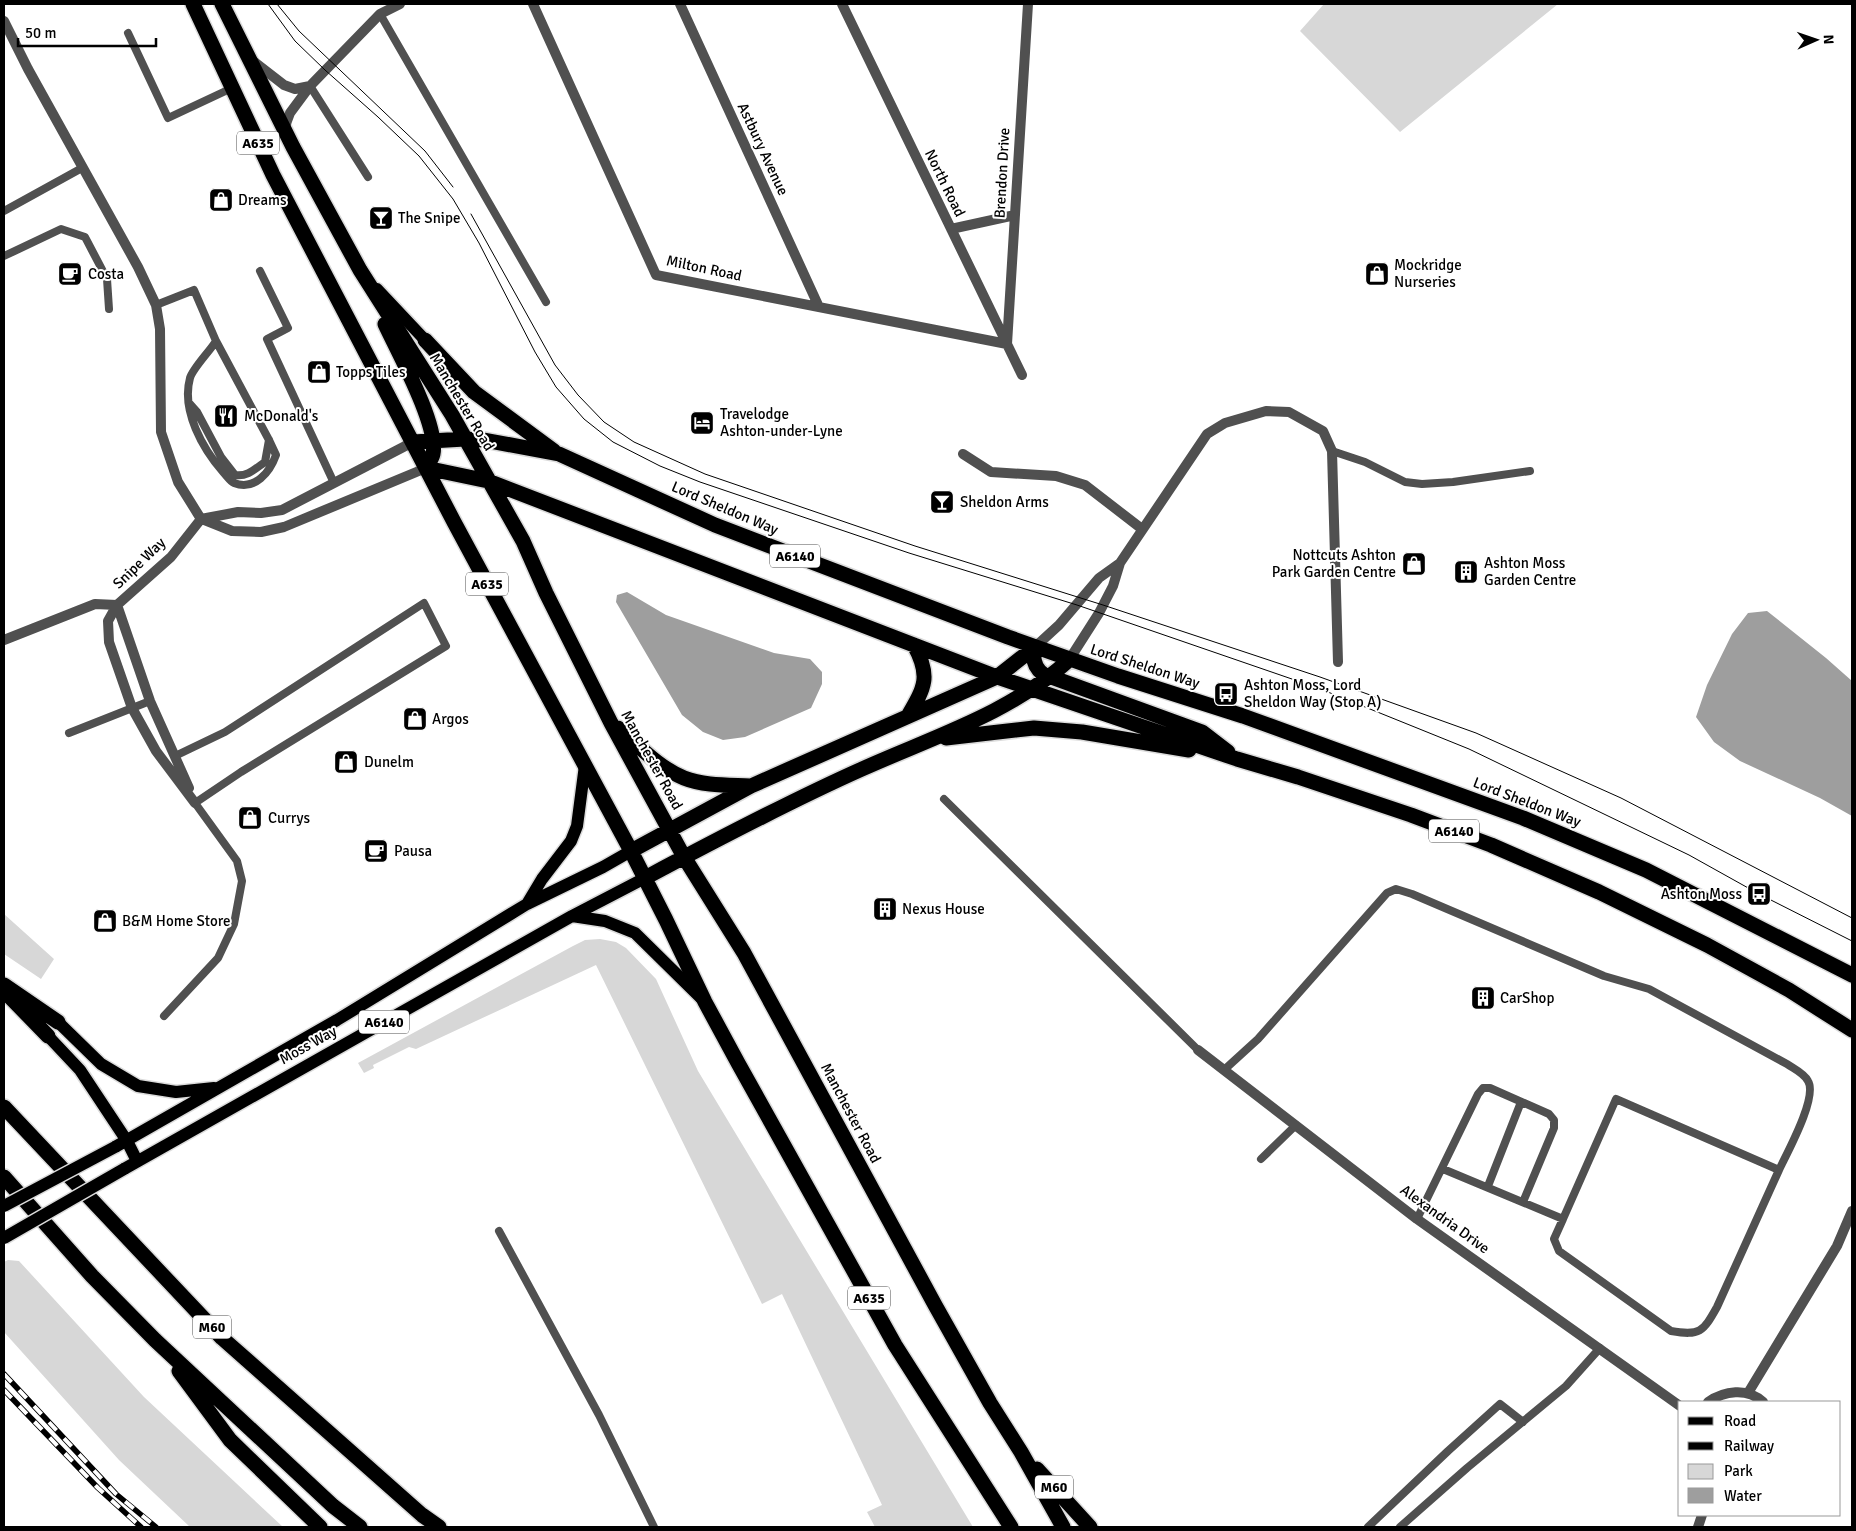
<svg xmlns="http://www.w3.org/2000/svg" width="1856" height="1531" viewBox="0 0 1856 1531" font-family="Signika,sans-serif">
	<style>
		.green { fill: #d7d7d7 }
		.water { fill: #9e9e9e }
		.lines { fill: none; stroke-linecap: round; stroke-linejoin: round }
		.primary-casing { stroke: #dbdbdb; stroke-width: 15 }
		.highway-casing { stroke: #dbdbdb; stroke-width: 18 }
		.lane { stroke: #505050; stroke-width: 8 }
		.street { stroke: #505050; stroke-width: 10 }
		.primary { stroke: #000; stroke-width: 12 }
		.highway { stroke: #000; stroke-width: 15 }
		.tram { stroke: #000; stroke-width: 1 }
		.rail-casing { stroke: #000; stroke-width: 5.5 }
		.rail { stroke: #fff; stroke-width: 4; stroke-dasharray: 11; stroke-linecap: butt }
		.primary-bridge-casing { stroke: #dbdbdb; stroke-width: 15; stroke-linecap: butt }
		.primary-bridge { stroke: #000; stroke-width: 12 }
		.labels { text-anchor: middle; stroke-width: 4; stroke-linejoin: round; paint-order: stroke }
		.shield { fill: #fff; stroke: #4c4c4c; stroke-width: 1 }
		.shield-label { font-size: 14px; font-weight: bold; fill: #000 }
		.street-label { font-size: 15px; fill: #000; stroke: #fff }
		.poi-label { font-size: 15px; fill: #000; stroke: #fff; text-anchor: start }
	</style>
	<rect width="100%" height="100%" fill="#fff"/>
	<path class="green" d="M1324,4H1558L1400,132L1300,31Z
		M4,914L54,959L41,979L4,954Z
		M600,939L616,942L626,948L656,979L698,1071L973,1527H875L867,1512L882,1505L782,1294L762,1304L596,965L416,1049L409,1047L373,1065L374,1068L364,1073L358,1063L573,946L585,940Z
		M8,1260L19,1261L144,1397L283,1527H190L119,1460L4,1332V1262Z"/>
	<path class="water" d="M627,592L666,615L774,653L810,659L822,672V684L811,708L745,737L723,740L703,732L682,715L616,602L617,595Z
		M1767,611L1826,658L1852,681V816L1820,798L1740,761L1714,742L1696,717L1707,685L1732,634L1748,613Z"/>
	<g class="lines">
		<defs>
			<path id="primary" d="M377,289L425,340
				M527,904L542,879L571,841L577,826L585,765
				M572,916L605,921L635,933L701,998
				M58,1022L101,1064L138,1086L176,1092L214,1088
				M48,1036L80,1070L127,1141L137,1161
				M115,1147L337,1020L527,904L603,867L631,851
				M124,1169L572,916L645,878"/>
			<path id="highway" d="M193,4L273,175L454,522L631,851L666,920L705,1002L738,1063L895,1345L1011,1527
				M222,4L293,147L360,270L452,415L523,541L546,593L611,723L684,857L744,953L935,1305L990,1403L1021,1452L1063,1527
				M385,324C398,352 439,426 433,454C432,459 428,464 426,468
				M425,340L474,392L554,451
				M413,442L465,439L484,440L559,454L715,525L1008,637L1118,676L1243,716L1523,818L1646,870L1852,975
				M426,468L488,481L997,677L1237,759L1298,777L1411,815L1491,845L1599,892L1707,945L1789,990L1852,1030
				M1035,647C1032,658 1034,667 1043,674L1202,732L1228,752
				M908,716C925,687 931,676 914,645
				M618,728C638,745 659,768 684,778C704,786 728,785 750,786
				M946,738L1034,728L1082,732L1189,750
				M631,851L751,786L997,677L1035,647
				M645,878C716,840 788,802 862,769C933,737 1011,713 1069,660
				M4,985L58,1022
				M10,997L48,1036
				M4,1107L222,1338L422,1515L439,1527
				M4,1177L92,1276L155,1340L333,1506L360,1527
				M179,1371L230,1440L320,1527
				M1037,1469L1090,1527"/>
		</defs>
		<use href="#primary" class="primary-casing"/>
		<use href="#highway" class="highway-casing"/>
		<path class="lane" d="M380,14L546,302
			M128,33L168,118L232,88
			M310,86L368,177
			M4,211L82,168
			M4,256L61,229L85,237L107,279L109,309
			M260,271L288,328L267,339L334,483
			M156,305L194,290L216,341L269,440L276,455C270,472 255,491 234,483C230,481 227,476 223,472C203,449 181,411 190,378C193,368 210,351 216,341
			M189,403L197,412L221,457L235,475C247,477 255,469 265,462L269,440
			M1332,451L1365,462L1405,482L1422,484L1453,482L1530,471
			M69,733L150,701
			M944,799L1198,1050
			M164,1016L218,958L234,924L242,881L237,861L195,803L241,772L446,646L424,603L225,732L175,756
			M1224,1070L1258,1039L1387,893L1396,889L1412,894L1604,976L1649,989L1787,1064C1794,1069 1804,1073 1808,1081C1818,1097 1787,1153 1779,1170
			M1261,1159L1296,1125
			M1443,1169L1563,1219L1616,1099L1779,1170L1717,1307C1703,1332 1700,1336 1671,1331L1559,1251L1554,1239L1563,1219
			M1488,1186L1521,1102
			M1417,1219L1478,1094L1483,1088H1490L1549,1114L1554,1120V1128L1523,1202
			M499,1231L599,1415L654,1527
			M1368,1527L1448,1451L1500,1404L1523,1422
			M1400,1527L1467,1468L1566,1386L1600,1348"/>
		<path class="street" d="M533,4L656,275L1007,344L1028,4
			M680,4L819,307
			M842,4L1022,375
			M4,21L28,69L138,267L156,305L160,329L161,432L178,482L201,519
			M253,61L284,85L295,89L310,86
			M284,129L290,113L310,86L380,14L400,4
			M951,229L1015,215
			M963,454L991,472L1056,476L1085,485L1142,529
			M202,519L232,531L261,532L284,527L426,468
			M117,605L150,701L189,788
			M4,640L95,604L117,605
			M1035,647L1059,625L1099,578L1120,563
			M1069,660L1099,613L1113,586L1120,563L1207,434L1225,423L1266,411L1289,412L1323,431L1332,451L1338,662
			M195,803L156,751L132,708L109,642L108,621L117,605L171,557L201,519L238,512L261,513L282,510L413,442
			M1198,1050L1417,1219L1680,1406
			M1748,1393L1837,1246L1852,1211
			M1708,1402C1724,1391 1747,1387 1763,1402
			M1698,1527L1702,1515"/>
		<use href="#primary" class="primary"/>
		<use href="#highway" class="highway"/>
		<path class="tram" d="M268,4L295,41L325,70L378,117L419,156L453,199L479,243L535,352L556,387L584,419L613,442L660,466L700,482L909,553L1077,605L1318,688L1469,749L1689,855L1759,894L1852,941
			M277,4L299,31L425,151L453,187
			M471,214L555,365L578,395L604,422L634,442L705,474L915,546L1103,605L1320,677L1476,733L1621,798L1852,918"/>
		<defs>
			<path id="rail" d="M4,1374L116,1494L156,1527
				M4,1390L98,1488L141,1527"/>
		</defs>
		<use href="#rail" class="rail-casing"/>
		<use href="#rail" class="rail"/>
		<defs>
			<path id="primary-bridge" d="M4,1206L115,1147
				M4,1238L124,1169"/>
		</defs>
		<use href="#primary-bridge" class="primary-bridge-casing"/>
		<use href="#primary-bridge" class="primary-bridge"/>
	</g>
	<defs>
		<symbol id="shop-square" viewBox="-11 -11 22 22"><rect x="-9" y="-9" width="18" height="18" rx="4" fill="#000" stroke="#fff"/><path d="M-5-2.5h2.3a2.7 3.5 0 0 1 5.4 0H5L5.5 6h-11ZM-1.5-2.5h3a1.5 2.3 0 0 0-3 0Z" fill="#fff"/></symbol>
		<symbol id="bar-square" viewBox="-11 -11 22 22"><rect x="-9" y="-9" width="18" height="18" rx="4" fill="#000" stroke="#fff"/><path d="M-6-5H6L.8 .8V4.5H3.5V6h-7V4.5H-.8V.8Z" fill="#fff"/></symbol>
		<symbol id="cafe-square" viewBox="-11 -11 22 22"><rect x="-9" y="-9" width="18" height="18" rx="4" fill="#000" stroke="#fff"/><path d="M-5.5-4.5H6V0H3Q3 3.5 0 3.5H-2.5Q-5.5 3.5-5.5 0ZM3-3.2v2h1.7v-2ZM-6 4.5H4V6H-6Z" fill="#fff"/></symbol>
		<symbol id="restaurant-square" viewBox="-11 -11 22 22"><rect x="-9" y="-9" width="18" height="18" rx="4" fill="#000" stroke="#fff"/><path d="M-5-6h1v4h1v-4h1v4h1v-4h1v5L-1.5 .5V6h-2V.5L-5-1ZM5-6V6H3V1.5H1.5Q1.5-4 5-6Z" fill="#fff"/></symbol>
		<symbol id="hotel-square" viewBox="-11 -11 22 22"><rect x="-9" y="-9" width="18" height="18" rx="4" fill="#000" stroke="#fff"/><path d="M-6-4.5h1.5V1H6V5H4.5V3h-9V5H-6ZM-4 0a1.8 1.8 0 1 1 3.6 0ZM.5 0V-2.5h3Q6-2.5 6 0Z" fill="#fff"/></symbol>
		<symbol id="building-square" viewBox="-11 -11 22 22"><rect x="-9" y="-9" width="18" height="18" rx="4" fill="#000" stroke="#fff"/><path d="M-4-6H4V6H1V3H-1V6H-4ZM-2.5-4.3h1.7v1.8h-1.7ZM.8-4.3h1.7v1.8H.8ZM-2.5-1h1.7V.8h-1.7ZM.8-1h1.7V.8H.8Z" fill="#fff"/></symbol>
		<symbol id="bus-square" viewBox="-11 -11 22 22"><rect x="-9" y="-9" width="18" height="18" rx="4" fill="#000" stroke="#fff"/><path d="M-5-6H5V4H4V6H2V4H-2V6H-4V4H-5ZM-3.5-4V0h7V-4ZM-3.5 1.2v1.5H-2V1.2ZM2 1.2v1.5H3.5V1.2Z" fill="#fff"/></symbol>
	</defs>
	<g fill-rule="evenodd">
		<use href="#shop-square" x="207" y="186" width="28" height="28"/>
		<use href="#bar-square" x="367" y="204" width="28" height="28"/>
		<use href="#cafe-square" x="56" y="260" width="28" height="28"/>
		<use href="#shop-square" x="1363" y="260" width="28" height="28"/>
		<use href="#shop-square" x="305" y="358" width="28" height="28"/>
		<use href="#restaurant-square" x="212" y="402" width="28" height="28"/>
		<use href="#hotel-square" x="688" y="409" width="28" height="28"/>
		<use href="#bar-square" x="928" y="488" width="28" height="28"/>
		<use href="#shop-square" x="1400" y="550" width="28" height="28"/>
		<use href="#building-square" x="1452" y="558" width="28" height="28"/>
		<use href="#bus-square" x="1212" y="680" width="28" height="28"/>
		<use href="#shop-square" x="401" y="705" width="28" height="28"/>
		<use href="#shop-square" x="332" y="748" width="28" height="28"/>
		<use href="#shop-square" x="236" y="804" width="28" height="28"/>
		<use href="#cafe-square" x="362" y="837" width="28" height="28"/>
		<use href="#bus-square" x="1745" y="880" width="28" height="28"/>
		<use href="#building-square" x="871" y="895" width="28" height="28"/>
		<use href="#shop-square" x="91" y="907" width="28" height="28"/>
		<use href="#building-square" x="1469" y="984" width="28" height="28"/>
	</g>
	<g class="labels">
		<g class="shield">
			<rect x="237" y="131.5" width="42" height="23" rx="4"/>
			<rect x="770" y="544.5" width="50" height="23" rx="4"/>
			<rect x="466" y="572.5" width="42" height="23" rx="4"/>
			<rect x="1429" y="819.5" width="50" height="23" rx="4"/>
			<rect x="359" y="1010.5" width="50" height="23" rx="4"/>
			<rect x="848" y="1286.5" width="42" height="23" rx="4"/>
			<rect x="193" y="1315.5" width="38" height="23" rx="4"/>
			<rect x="1035" y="1475.5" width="38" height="23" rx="4"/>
		</g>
		<g class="shield-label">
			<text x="258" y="148">A635</text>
			<text x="795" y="561">A6140</text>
			<text x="487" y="589">A635</text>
			<text x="1454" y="836">A6140</text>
			<text x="384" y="1027">A6140</text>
			<text x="869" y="1303">A635</text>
			<text x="212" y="1332">M60</text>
			<text x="1054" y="1492">M60</text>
		</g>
		<g class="street-label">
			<text transform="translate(763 149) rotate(65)" y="5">Astbury Avenue</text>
			<text transform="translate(1002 173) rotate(-87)" y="5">Brendon Drive</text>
			<text transform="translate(945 183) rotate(64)" y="5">North Road</text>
			<text transform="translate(704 268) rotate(12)" y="5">Milton Road</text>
			<text transform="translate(462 402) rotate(59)" y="5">Manchester Road</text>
			<text transform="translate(725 508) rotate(23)" y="5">Lord Sheldon Way</text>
			<text transform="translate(139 563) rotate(-44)" y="5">Snipe Way</text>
			<text transform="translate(1145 666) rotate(18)" y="5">Lord Sheldon Way</text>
			<text transform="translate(652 760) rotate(61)" y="5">Manchester Road</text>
			<text transform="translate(1527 802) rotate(21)" y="5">Lord Sheldon Way</text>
			<text transform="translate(308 1045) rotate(-29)" y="5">Moss Way</text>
			<text transform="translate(851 1113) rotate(62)" y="5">Manchester Road</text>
			<text transform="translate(1445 1219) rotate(36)" y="5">Alexandria Drive</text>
		</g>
		<g class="poi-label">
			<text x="238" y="205">Dreams</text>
			<text x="398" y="223">The Snipe</text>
			<text x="1394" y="270">Mockridge<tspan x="1394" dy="17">Nurseries</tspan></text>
			<text x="88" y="279">Costa</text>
			<text x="336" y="377">Topps Tiles</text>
			<text x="720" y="419">Travelodge<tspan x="720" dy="17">Ashton-under-Lyne</tspan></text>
			<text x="244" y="421">McDonald's</text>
			<text x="960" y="507">Sheldon Arms</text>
			<text x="1396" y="560" text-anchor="end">Nottcuts Ashton<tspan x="1396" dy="17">Park Garden Centre</tspan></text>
			<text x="1484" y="568">Ashton Moss<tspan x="1484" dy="17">Garden Centre</tspan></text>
			<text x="1244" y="690">Ashton Moss, Lord<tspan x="1244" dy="17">Sheldon Way (Stop A)</tspan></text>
			<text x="432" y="724">Argos</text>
			<text x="364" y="767">Dunelm</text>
			<text x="268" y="823">Currys</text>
			<text x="394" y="856">Pausa</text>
			<text x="1742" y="899" text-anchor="end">Ashton Moss</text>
			<text x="902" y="914">Nexus House</text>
			<text x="122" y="926">B&amp;M Home Store</text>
			<text x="1500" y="1003">CarShop</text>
		</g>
	</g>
	<rect width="1856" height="1531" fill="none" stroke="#000000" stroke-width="10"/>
	<rect x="1678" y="1401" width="162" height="115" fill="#ffffff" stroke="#999999"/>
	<rect x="1688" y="1417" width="25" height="8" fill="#000000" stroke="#999999"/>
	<text x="1724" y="1426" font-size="15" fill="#000000">Road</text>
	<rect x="1688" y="1442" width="25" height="8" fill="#000000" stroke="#999999"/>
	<text x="1724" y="1451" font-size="15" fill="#000000">Railway</text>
	<rect x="1688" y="1464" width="25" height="15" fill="#d7d7d7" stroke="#999999"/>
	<text x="1724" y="1476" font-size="15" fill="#000000">Park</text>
	<rect x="1688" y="1488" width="25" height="15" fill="#9e9e9e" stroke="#999999"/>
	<text x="1724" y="1501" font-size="15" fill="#000000">Water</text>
	<g transform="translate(1816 40) rotate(88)" stroke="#ffffff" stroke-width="4" paint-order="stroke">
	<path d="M0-4L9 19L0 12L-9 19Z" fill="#000000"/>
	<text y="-8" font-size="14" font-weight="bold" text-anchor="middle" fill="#000000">N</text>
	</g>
	<path d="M18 38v8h138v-8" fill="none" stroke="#000000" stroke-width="2.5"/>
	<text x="25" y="38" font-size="15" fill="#000000" stroke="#ffffff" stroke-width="4" paint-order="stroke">50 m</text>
</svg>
